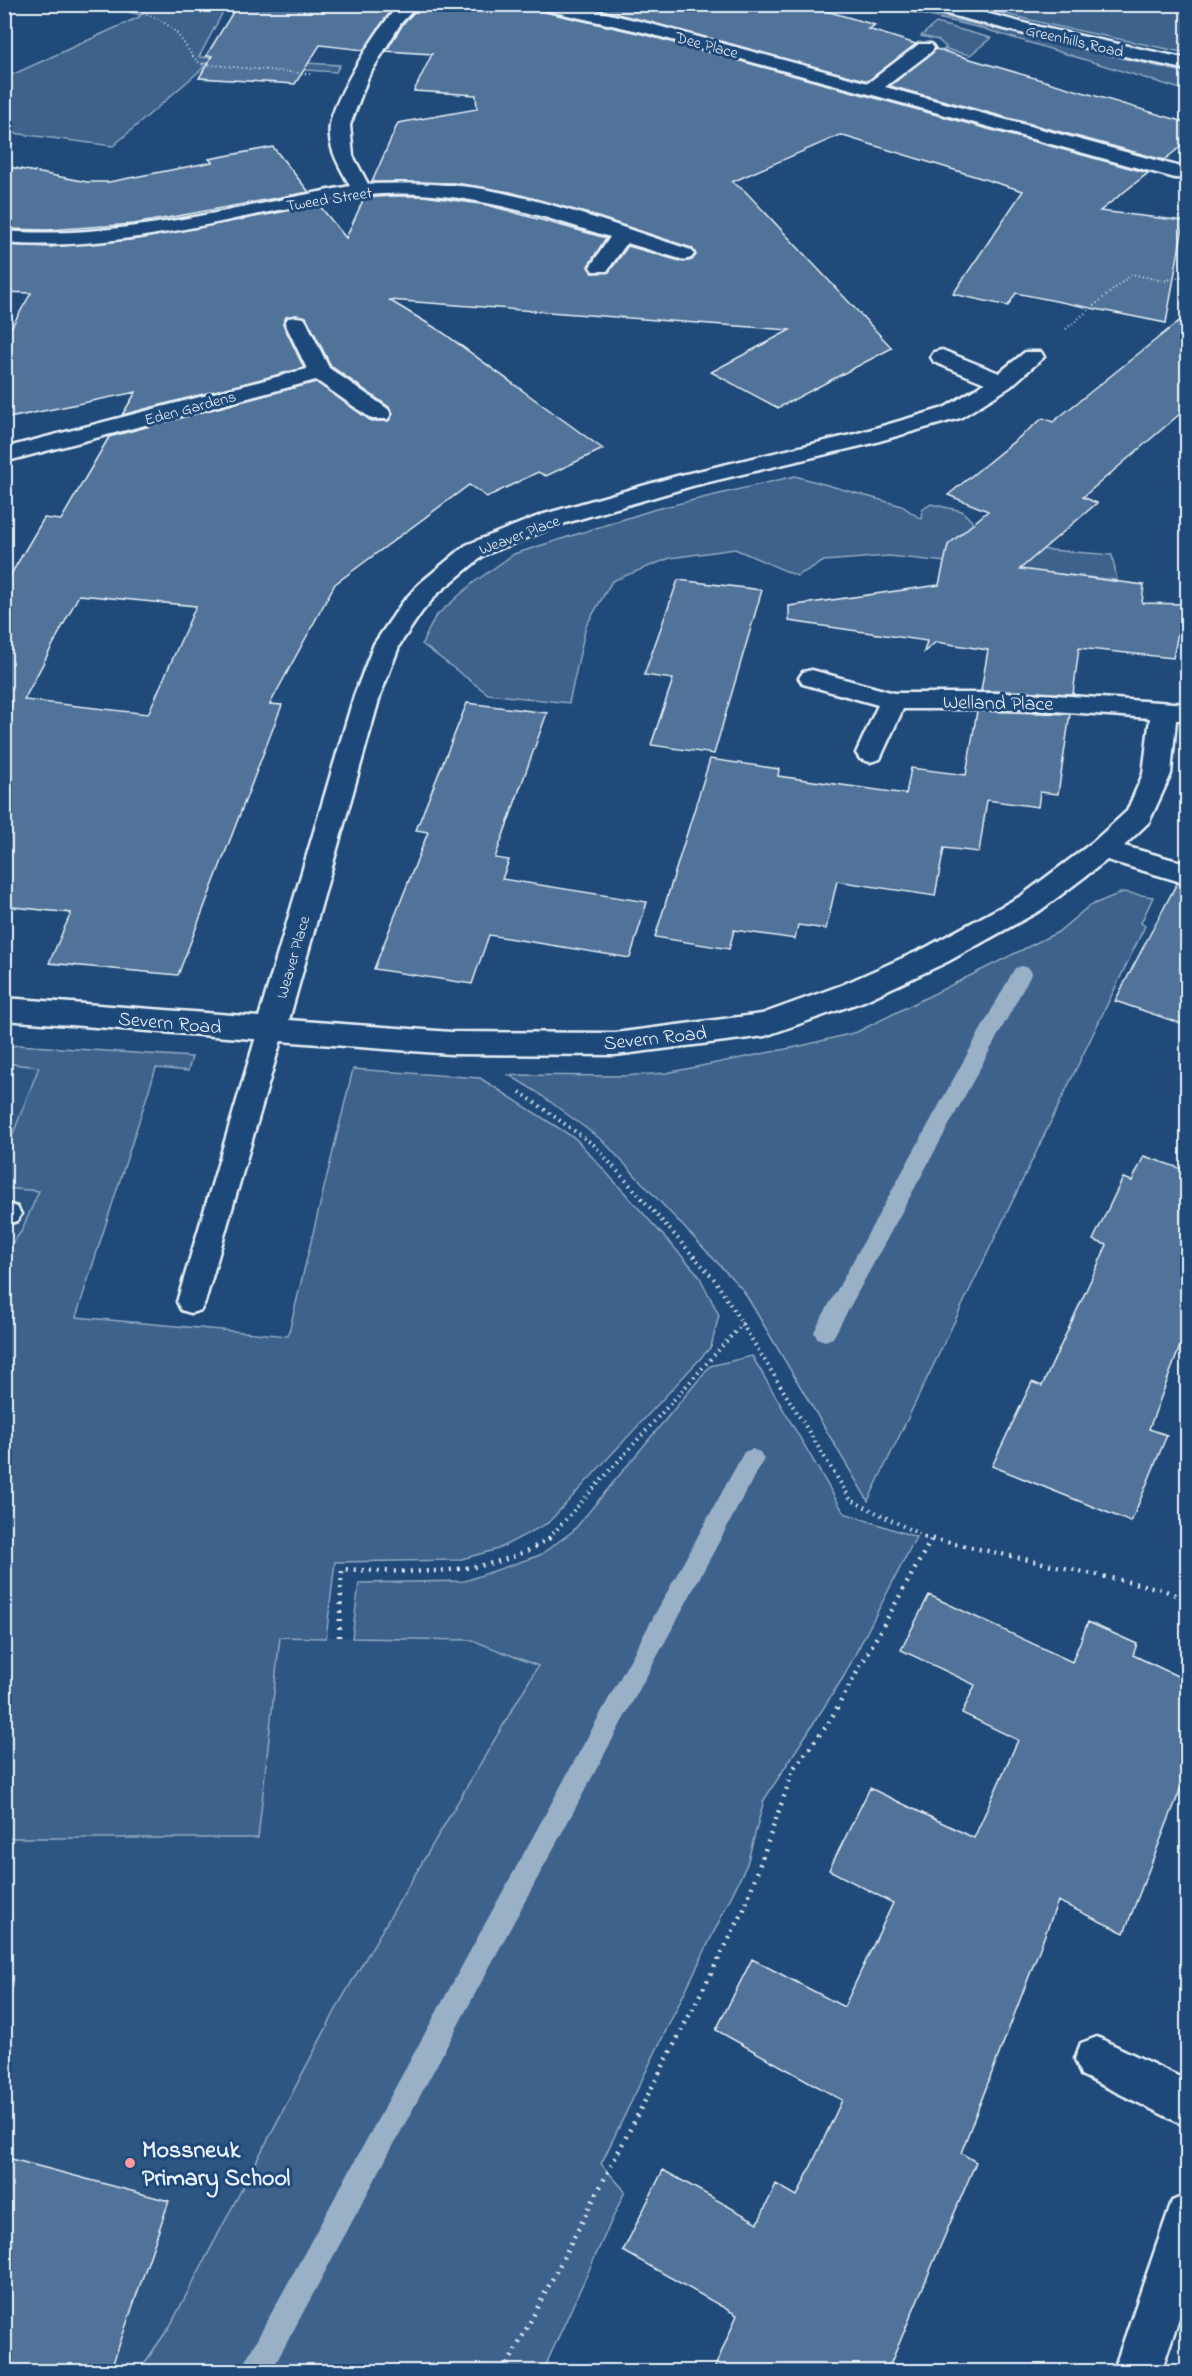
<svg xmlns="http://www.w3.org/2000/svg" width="1192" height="2376" viewBox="0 0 1192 2376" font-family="'Indie Flower',sans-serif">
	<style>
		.built { fill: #2e5683 }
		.green { fill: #3c628c; stroke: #92aac2; stroke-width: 1.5 }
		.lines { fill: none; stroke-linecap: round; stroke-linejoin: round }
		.stream { fill: #9ab0c7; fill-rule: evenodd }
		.building { fill: #517399; stroke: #e8f1f8; stroke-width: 1.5; fill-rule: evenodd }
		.lane-casing { stroke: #e8f1f8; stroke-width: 5 }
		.street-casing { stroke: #e8f1f8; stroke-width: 5 }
		.secondary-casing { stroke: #e8f1f8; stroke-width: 5 }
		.path-far2 { stroke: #e8f1f8; stroke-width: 2; stroke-dasharray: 1 3; stroke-linecap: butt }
		.path-far1 { stroke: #e8f1f8; stroke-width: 4; stroke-dasharray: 1.5 4.5; stroke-linecap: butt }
		.path { stroke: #e8f1f8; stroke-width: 4.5; stroke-dasharray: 2 6; stroke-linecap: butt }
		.lane { fill: #1f4a7a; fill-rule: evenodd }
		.street { fill: #1f4a7a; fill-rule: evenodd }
		.secondary { fill: #1f4a7a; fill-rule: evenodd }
		.poi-dot { fill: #ff9aa2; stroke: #1f4a7a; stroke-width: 2 }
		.labels { text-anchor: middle; stroke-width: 6; stroke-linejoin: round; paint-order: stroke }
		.far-street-label { font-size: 16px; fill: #e8f1f8; stroke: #1f4a7a }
		.street-label { font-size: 20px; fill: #e8f1f8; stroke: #1f4a7a }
		.near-poi-label { font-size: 24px; font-weight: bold; fill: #e8f1f8; stroke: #1f4a7a; text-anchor: start }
	</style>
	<rect width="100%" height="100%" fill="#1f4a7a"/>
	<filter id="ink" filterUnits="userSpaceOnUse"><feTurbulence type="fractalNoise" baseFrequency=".0167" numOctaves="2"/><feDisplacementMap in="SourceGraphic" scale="12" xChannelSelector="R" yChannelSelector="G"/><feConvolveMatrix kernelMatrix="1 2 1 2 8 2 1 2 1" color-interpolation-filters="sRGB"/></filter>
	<g filter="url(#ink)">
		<path class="built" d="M4,1063L39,1066L9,1144H5Z
			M5,1188L39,1190L21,1232L5,1252Z
			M5,1629H280V1636L472,1640L538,1666L341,2000L170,2326L139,2371L5,2372Z"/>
		<path class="green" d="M144,5H221L224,10L199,57L340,65L336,72L203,63L204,67L113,146L5,132V78L139,17L141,15L129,12Z
			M881,5H892L1187,73V91L981,28Z
			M968,5H1187V53L1051,25Z
			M936,23L991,38L970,55L944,49L946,47L938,40L921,36Z
			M795,476L902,506L921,519L922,510L931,504L962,511L982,532L1012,547L1112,555L1117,580L889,556L824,561L797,576L735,549L670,558L612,581L586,626L569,703L488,694L422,644L435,617L473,583L514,554L656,509Z
			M1123,892L1153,897L1141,923L1145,926L868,1501L743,1290L603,1141L537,1092L509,1075L623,1076L666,1073L801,1046L857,1032L1058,932L1089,906Z
			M18,1045L192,1057L188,1071L156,1068L76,1317L288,1336L353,1069L480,1078L576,1139L698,1274L719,1315L711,1347L548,1523L498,1549L458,1560L335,1562L326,1638L280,1637L258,1838H5V1252L21,1232L39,1191L5,1188V1144H9L39,1067L5,1063V1053L8,1047Z
			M752,1356L844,1513L916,1537L844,1676L764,1800L747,1864L601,2164L625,2191L543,2371H139L170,2326L341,2000L538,1666L472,1640L352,1638L359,1583L465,1581L540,1555L573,1531L710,1366Z"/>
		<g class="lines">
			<path class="stream" d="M1022,966L1029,968L1032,973L833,1338L825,1341L817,1338L814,1332L817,1326L1012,973L1015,968Z
				M752,1449L760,1452L764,1459L760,1466L271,2372H239L744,1452Z"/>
		</g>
		<path class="building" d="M238,4H397L364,50L320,45L295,84L199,78L212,56H206Z
			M421,4H532L536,10L642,34L1148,173L1100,211L1184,221L1166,323L1016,293L1008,306L953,294L1023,191L840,135L732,182L745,191L892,348L778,408L711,372L790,330L389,300L442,332L603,449L546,476L538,472L487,497L469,485L335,584L270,704L282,705L178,975L49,963L71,913L4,906V586L44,518L61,520L109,437L316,382L371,421H388L393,413L389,407L331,366L306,317L296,315L286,317L283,324L304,368L122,415L136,392L4,419V340L31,293L4,292V245L50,247L139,239L319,205L346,238L364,198L392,196H424L487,205L606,238L588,266L593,273L609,272L628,246L683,262L692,260L696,255L692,248L589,214L510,192L455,183L372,182L398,123L477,109L476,95L414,91L432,54L386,51L403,24ZM79,595L196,606L148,714L24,700Z
			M579,4H802L875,25L868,29L916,44L868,81Z
			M936,49L1188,123V141L1164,160L890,86Z
			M273,147L309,192L134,224L48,230L4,229V166L87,182H109L212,162L209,159Z
			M1188,314V407L1083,497L1097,503L1020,569L1144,585L1142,603L1184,604L1173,658L1079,648L1073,694L981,691L988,650L936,642L924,652L927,641L789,621V606L939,585L948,545L988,511L948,495L1043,418L1053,422Z
			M678,580L762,590L714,754L651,745L673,679L644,675Z
			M467,703L547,713L495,858L509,860L502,879L647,902L630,958L489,935L472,984L374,969L428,832L416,830Z
			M977,711L1070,714L1058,794L1040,792L1038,807L987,800L979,852L944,848L935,896L837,881L826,929L798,925L795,939L734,930L729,949L655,937L710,759L779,769L778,776L906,794L911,768L966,775Z
			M1177,883L1188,886V1026L1115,1001Z
			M1144,1156L1188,1171V1325L1149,1429L1167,1435L1131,1522L992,1466L1032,1382L1042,1386L1107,1245L1093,1240L1123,1178L1132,1181Z
			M929,1595L1072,1662L1088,1622L1137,1644L1133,1655L1188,1681V1770L1124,1933L1058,1901L961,2153L976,2162L887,2372H713L737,2315L623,2251L663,2170L758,2223L776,2184L797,2196L842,2100L716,2030L752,1959L844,2007L893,1903L829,1870L870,1788L974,1838L1018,1740L962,1713L975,1685L901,1650Z
			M4,2157L169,2201L110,2372H4Z"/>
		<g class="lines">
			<defs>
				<path id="lane" d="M271,1021L280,1024L284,1030L205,1302L201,1310L191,1313L181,1310L177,1302L258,1030L262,1024Z
					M4,1203L17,1207L21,1214L17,1221L4,1225Z"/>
				<path id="street" d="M400,4H419L401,23L368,77L350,125L353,156L368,184C407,183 446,183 483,189C554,202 623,228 691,250L694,254L691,258L684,260L627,243L607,271H593L590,267L610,237C530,212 446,185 360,196C241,212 126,253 4,243V231C120,240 237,207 350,186C340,167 327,148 330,125C335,96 379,25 400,4Z
					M534,4H567L647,23L868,83L919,44H931L934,48L931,52L885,87L1188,169V179L1175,178L643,32L536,8Z
					M296,317L304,318L307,323L329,368L388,409L391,414L388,419H372L316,380L4,462V448L307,369L285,323L288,318Z
					M942,350L999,373L1025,352H1041L1044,357L1010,387L960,418L869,444L692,486L559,525L484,555L437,594L421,613L400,644L380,696L289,1020L451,1032L615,1033L762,1014L842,985L925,948L1021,896L1093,842L1127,811L1143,774L1150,718L1026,709H903L880,759L870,762L860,759L856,753L878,705L803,684L799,678L803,672L812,670L894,693H1026L1188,704V720H1176L1171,774L1149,822L1124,846L1188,864V884L1107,860L1041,910L947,962L864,1001L765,1036L615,1055L451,1054L4,1020V998L259,1017L354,696L374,644L402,603L419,584L466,545L541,515L677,476L855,434L944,408L985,383L934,362L931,357L934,352Z
					M1097,2037L1188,2081V2127L1081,2075L1075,2059L1081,2043Z
					M1188,2194V2291L1161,2372H1113L1172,2201Z"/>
				<path id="secondary" d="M921,4H951L1039,27L1188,59V70L1037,37L923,8Z"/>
			</defs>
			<use href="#lane" class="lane-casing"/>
			<use href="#street" class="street-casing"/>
			<use href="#secondary" class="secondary-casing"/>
			<path class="path-far2" d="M116,4C137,11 162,16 177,34C186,44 190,56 201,64L311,74
				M871,4L887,8
				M1066,329L1132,274L1163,281L1188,275"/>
			<path class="path-far1" d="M520,1092L594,1145L715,1280L851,1500L927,1538
				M549,1538L743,1323"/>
			<path class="path" d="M924,1537L1161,1589L1188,1600
				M339,1637L342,1569C409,1573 493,1578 551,1537
				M504,2372L743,1912L794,1768L828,1724L931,1540"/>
			<use href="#lane" class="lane"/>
			<use href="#street" class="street"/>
			<use href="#secondary" class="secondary"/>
		</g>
	</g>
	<circle class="poi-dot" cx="130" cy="2163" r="6"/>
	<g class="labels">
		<g class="far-street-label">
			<text transform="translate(1075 40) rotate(13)" y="6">Greenhills Road</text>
			<text transform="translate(707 44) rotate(15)" y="6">Dee Place</text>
			<text transform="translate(329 198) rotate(-9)" y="6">Tweed Street</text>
			<text transform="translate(190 407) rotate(-15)" y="6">Eden Gardens</text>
			<text transform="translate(519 534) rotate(-21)" y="6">Weaver Place</text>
			<text transform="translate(292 957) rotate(-74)" y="6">Weaver Place</text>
		</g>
		<g class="street-label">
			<text transform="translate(998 702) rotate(1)" y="7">Welland Place</text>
			<text transform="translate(170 1022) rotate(5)" y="7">Severn Road</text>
			<text transform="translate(655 1037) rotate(-6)" y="7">Severn Road</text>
		</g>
		<g class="near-poi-label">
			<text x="142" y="2157">Mossneuk<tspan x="142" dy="28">Primary School</tspan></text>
		</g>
	</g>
	<rect width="1192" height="2376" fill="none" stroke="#1f4a7a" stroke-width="24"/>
	<rect x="12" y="12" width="1168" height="2352" fill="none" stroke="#e8f1f8" stroke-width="2" filter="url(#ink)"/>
</svg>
